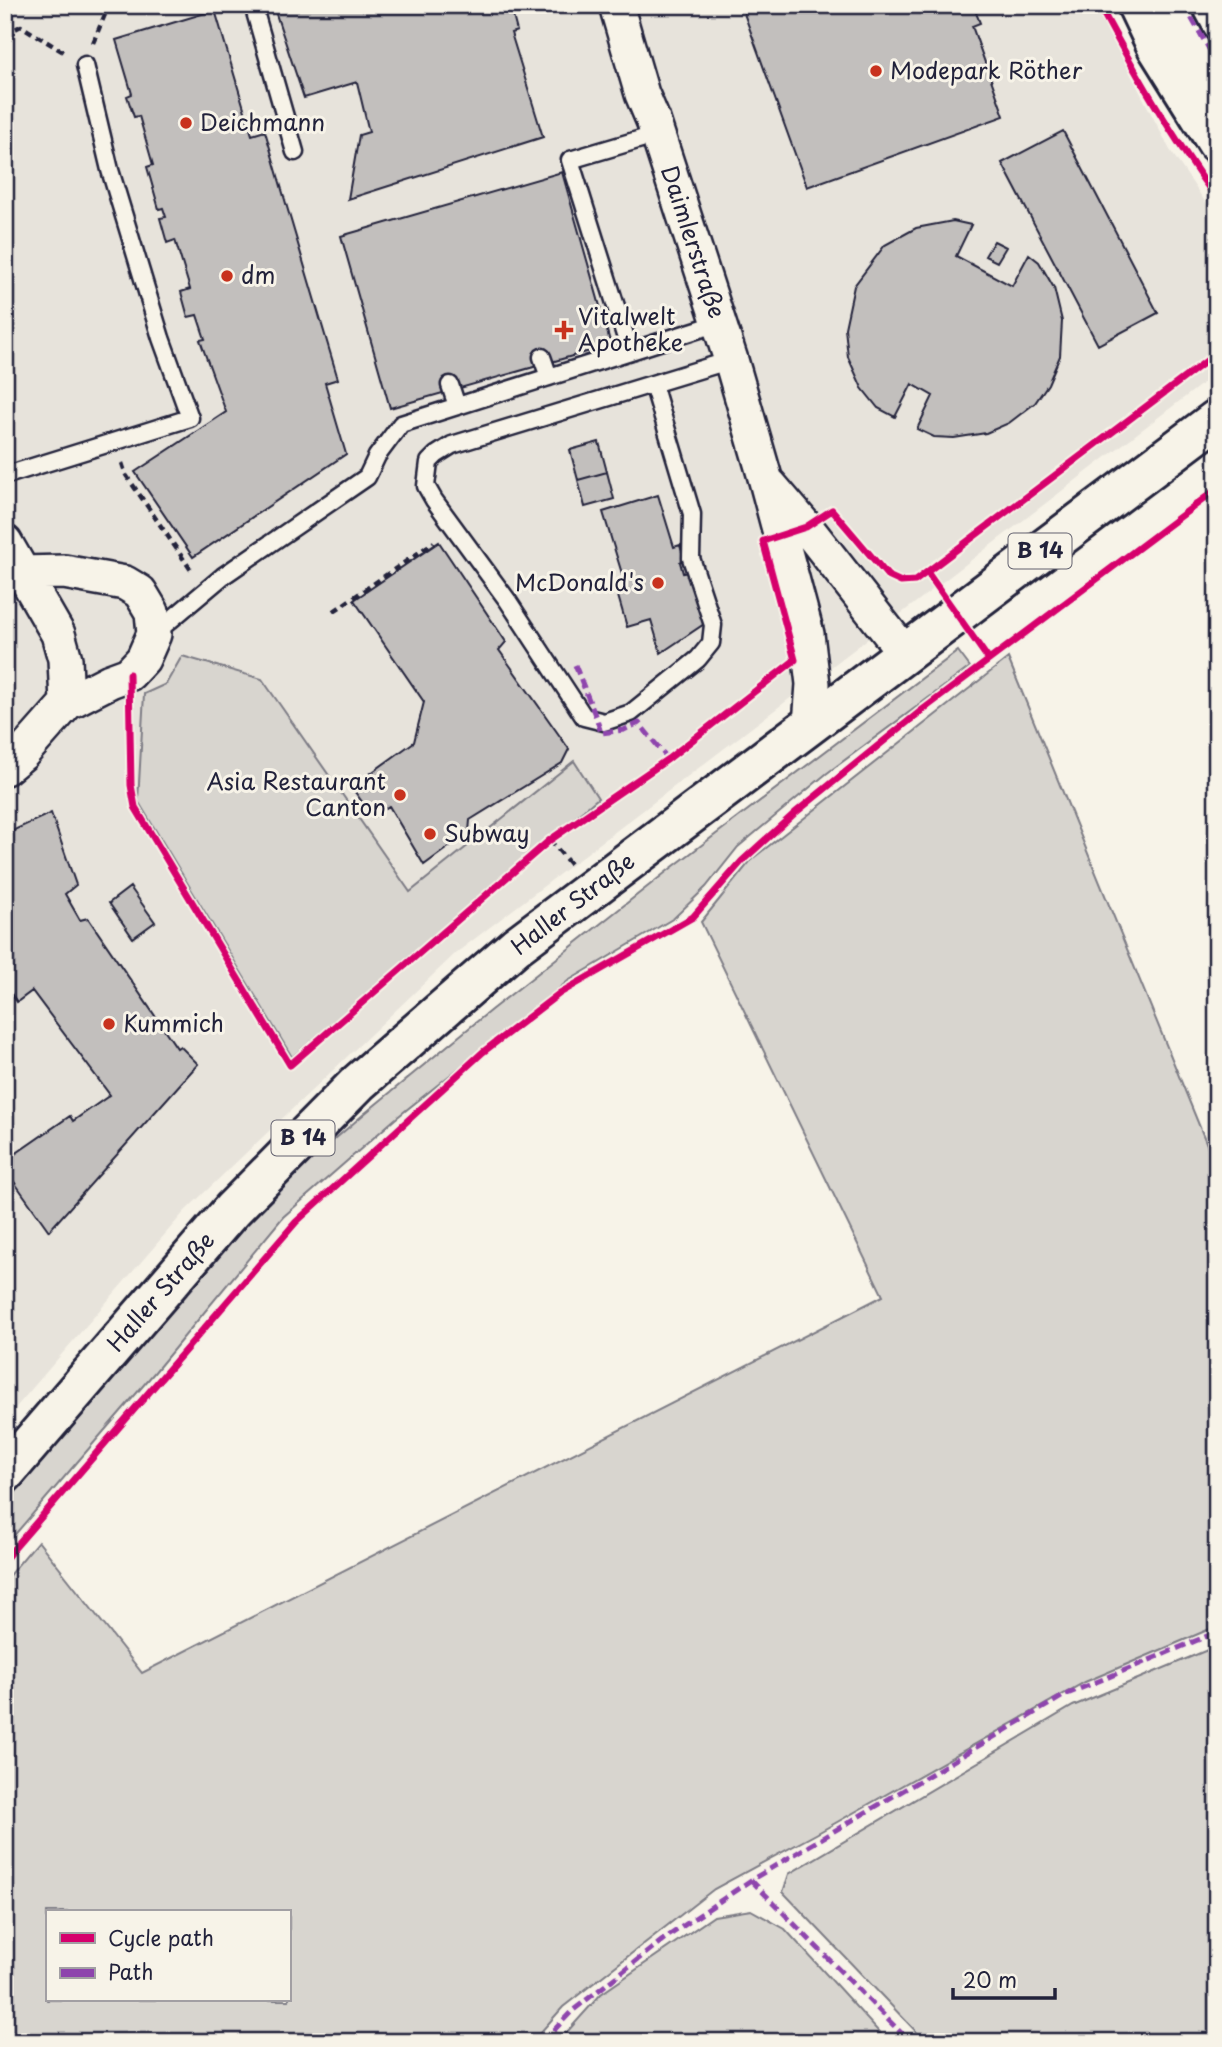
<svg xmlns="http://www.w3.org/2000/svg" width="1222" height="2047" viewBox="0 0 1222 2047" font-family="'Playpen Sans',sans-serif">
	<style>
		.built { fill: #e7e3db }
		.green { fill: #d8d5cf; stroke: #7d7c85; stroke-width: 2; fill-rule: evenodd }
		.building { fill: #c2bfbd; stroke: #22223b; stroke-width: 2 }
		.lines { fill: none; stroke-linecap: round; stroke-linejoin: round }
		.service-casing { stroke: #22223b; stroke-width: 21 }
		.minor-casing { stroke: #22223b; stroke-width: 38 }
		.secondary-casing { stroke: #22223b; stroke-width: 44 }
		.primary-casing { stroke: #22223b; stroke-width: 44 }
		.path { stroke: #22223b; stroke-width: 4.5; stroke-dasharray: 7 5; stroke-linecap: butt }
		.service { stroke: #f7f3e8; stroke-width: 16 }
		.minor { stroke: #f7f3e8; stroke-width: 33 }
		.secondary { stroke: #f7f3e8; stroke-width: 38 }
		.primary { stroke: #f7f3e8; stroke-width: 38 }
		.quiet { stroke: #8e44ad; stroke-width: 5; stroke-dasharray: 10 5; stroke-linecap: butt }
		.cycleway-casing { stroke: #f7f3e8; stroke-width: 11 }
		.cycleway { stroke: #d6006c; stroke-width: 7 }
		.poi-dot { fill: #c8321e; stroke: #f7f3e8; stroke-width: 2.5 }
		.labels { text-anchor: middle; stroke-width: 6; stroke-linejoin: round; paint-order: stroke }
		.shield { fill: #f7f3e8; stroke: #62616f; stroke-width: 2 }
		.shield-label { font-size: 21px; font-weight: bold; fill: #22223b }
		.poi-label { font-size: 23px; fill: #22223b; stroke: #f7f3e8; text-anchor: start }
		.street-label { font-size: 23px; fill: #22223b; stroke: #f7f3e8 }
	</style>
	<rect width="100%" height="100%" fill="#f7f3e8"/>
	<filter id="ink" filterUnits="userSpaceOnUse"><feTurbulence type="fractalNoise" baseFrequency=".0143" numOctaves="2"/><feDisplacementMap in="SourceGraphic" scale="14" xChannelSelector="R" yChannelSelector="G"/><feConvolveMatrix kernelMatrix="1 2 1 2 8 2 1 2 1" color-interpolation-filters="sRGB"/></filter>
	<g filter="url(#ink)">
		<path class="built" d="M5,5H1095L1170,150L1217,219V368L1202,384L456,953L185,1211L5,1420Z"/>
		<path class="green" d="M958,651L970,667L826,774L738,847L706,887L674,918L568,981L395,1119L283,1217L154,1373L5,1546V1505L175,1302L277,1189L364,1114L491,1010L670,869Z
			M182,656L262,679L410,892L574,761L598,798L292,1057L138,801L144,694L166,684Z
			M1008,658L1217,1169V1626L1085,1682L816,1834L714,1889L563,2007L532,2042H5V1580L38,1541L142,1673L883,1296L701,922L752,859ZM289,1912V2000H47V1912Z
			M1217,1646V2042H926L783,1892L789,1874L1073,1706Z
			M751,1910L785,1929L888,2042H558L601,1994L714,1916Z"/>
		<path class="building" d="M273,5H510L517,31L511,33L543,137L348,199L359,135L369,132L357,82L304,98Z
			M741,5H973L980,23L972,26L1004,116L807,187Z
			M215,10L252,135L265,131L287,207L338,379L325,383L346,454L193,557L135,472L226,412L200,340L205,339L197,315L188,317L181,292L190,289L175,240L167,243L160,218L166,217L163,208L159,209L147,167L153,165L139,116L134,117L127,96L132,94L116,40Z
			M1063,131L1158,313L1098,345L1002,163Z
			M562,172L611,345L390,408L341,236Z
			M953,221L971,225L956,256L1012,286L1029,254L1039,262L1054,288L1062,321L1060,356L1048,384L1035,403L1009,423L986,433L954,438L934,437L917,429L933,396L912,384L895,417L878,408L862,388L848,357L845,328L854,286L885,245L916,228Z
			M994,241L1006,247L997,262L985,256Z
			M599,442L607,472L578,480L570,450Z
			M607,472L614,499L585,507L578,480Z
			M658,495L674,547L680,545L684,560L680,562L683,573L688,572L704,624L661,653L651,620L627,627L618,596L628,593L603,512Z
			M439,542L506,642L499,650L569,749L562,763L470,820L469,832L424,865L389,806L373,817L355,792L371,781L367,776L414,742L424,702L354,600Z
			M51,813L76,885L65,894L80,920L88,918L177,1048L180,1046L198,1064L49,1231L5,1169V1161L70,1116L73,1121L110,1095L32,991L17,1002L5,985V837L16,829Z
			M130,887L155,922L133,938L109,903Z"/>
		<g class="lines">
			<defs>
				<path id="service" d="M253,5L295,152
					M630,351L570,160L658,134
					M542,357L549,377
					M653,384L692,514L691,558L713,625L711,643L698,659L631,713L604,722L584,717L508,601L434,500L426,486L429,462L436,455L452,445L731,360
					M450,385L457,406
					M7,475L190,418L161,338L110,170L85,65
					M154,634L223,576L367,477L377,456L401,424L719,323"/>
				<path id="minor" d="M616,5L642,94L653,120L731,360L766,481L807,634L813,684L810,725
					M770,485L806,527L904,652
					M5,542L58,634L65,659L67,703L22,754L5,768
					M22,573L64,572L125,583L140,592L152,612L154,634L143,659L129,674L110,681L67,703"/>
				<path id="secondary" d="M1137,5L1157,47L1217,143
					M1166,5L1185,41L1217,92"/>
				<path id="primary" d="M5,1473L232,1210L358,1083L516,946L1217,419"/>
			</defs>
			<use href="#service" class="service-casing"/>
			<use href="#minor" class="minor-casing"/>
			<use href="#secondary" class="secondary-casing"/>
			<use href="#primary" class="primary-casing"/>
			<path class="path" d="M5,34L21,26L65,53
				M93,43L109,5
				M122,463L126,475L191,570
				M334,611L434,542
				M550,840L570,864"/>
			<use href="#service" class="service"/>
			<use href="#minor" class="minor"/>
			<use href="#secondary" class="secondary"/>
			<use href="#primary" class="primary"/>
			<path class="quiet" d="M1184,5L1217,63
				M575,665L597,720L601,733L624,730L639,723L668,759
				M751,1880L910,2042
				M543,2042L571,2012L664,1939L751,1880L1065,1695L1217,1632"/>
			<defs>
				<path id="cycleway" d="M1099,5C1135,72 1172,137 1217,199
					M927,572L989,660
					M129,674L131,785L135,807L290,1065L550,840L668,759L795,660L763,541L806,527L832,510L888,576L901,582L915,581L1217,353
					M5,1559L296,1222L483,1052L560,993L693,917L742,861L795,813L921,711L1217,489"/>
			</defs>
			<use href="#cycleway" class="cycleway-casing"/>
			<use href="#cycleway" class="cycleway"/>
		</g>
	</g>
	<g class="poi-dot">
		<circle cx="876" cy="71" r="7"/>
		<circle cx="186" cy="123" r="7"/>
		<circle cx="227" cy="276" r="7"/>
		<path d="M560.5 319.5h7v7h7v7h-7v7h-7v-7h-7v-7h7z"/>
		<circle cx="658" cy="583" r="7"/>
		<circle cx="400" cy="795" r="7"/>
		<circle cx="430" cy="834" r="7"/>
		<circle cx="109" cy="1024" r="7"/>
	</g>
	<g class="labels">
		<g class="shield">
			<rect x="1008.5" y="533.5" width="63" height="35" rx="5"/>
			<rect x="271.5" y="1120.5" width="63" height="35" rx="5"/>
		</g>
		<g class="shield-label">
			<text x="1040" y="558">B 14</text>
			<text x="303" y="1145">B 14</text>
		</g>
		<g class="poi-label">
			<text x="890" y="79">Modepark Röther</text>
			<text x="200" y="131">Deichmann</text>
			<text x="241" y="284">dm</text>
			<text x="578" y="325">Vitalwelt<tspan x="578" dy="26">Apotheke</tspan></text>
			<text x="644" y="591" text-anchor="end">McDonald's</text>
			<text x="386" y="790" text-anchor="end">Asia Restaurant<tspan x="386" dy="26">Canton</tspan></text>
			<text x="444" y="842">Subway</text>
			<text x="123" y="1032">Kummich</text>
		</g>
		<g class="street-label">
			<text transform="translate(693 242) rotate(72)" y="8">Daimlerstraße</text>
			<text transform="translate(573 904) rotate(-38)" y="8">Haller Straße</text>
			<text transform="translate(161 1292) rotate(-49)" y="8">Haller Straße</text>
		</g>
	</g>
	<rect width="1222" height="2047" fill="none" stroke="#f7f3e8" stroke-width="28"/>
	<rect x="14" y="14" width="1194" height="2019" fill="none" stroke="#22223b" stroke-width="2.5" filter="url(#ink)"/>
	<rect x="46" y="1910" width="245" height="91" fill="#f7f3e8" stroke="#a29fa3" stroke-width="2"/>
	<rect x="60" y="1933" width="35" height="10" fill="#d6006c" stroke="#a29fa3" stroke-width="2"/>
	<text x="108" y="1946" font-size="21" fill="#22223b">Cycle path</text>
	<rect x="60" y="1968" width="35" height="10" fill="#8e44ad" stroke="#a29fa3" stroke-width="2"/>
	<text x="108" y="1980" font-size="21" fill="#22223b">Path</text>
	<path d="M953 1988v10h102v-10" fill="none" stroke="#22223b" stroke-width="3.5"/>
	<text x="963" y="1988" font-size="21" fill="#22223b" stroke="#f7f3e8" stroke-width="5" paint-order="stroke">20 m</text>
</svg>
